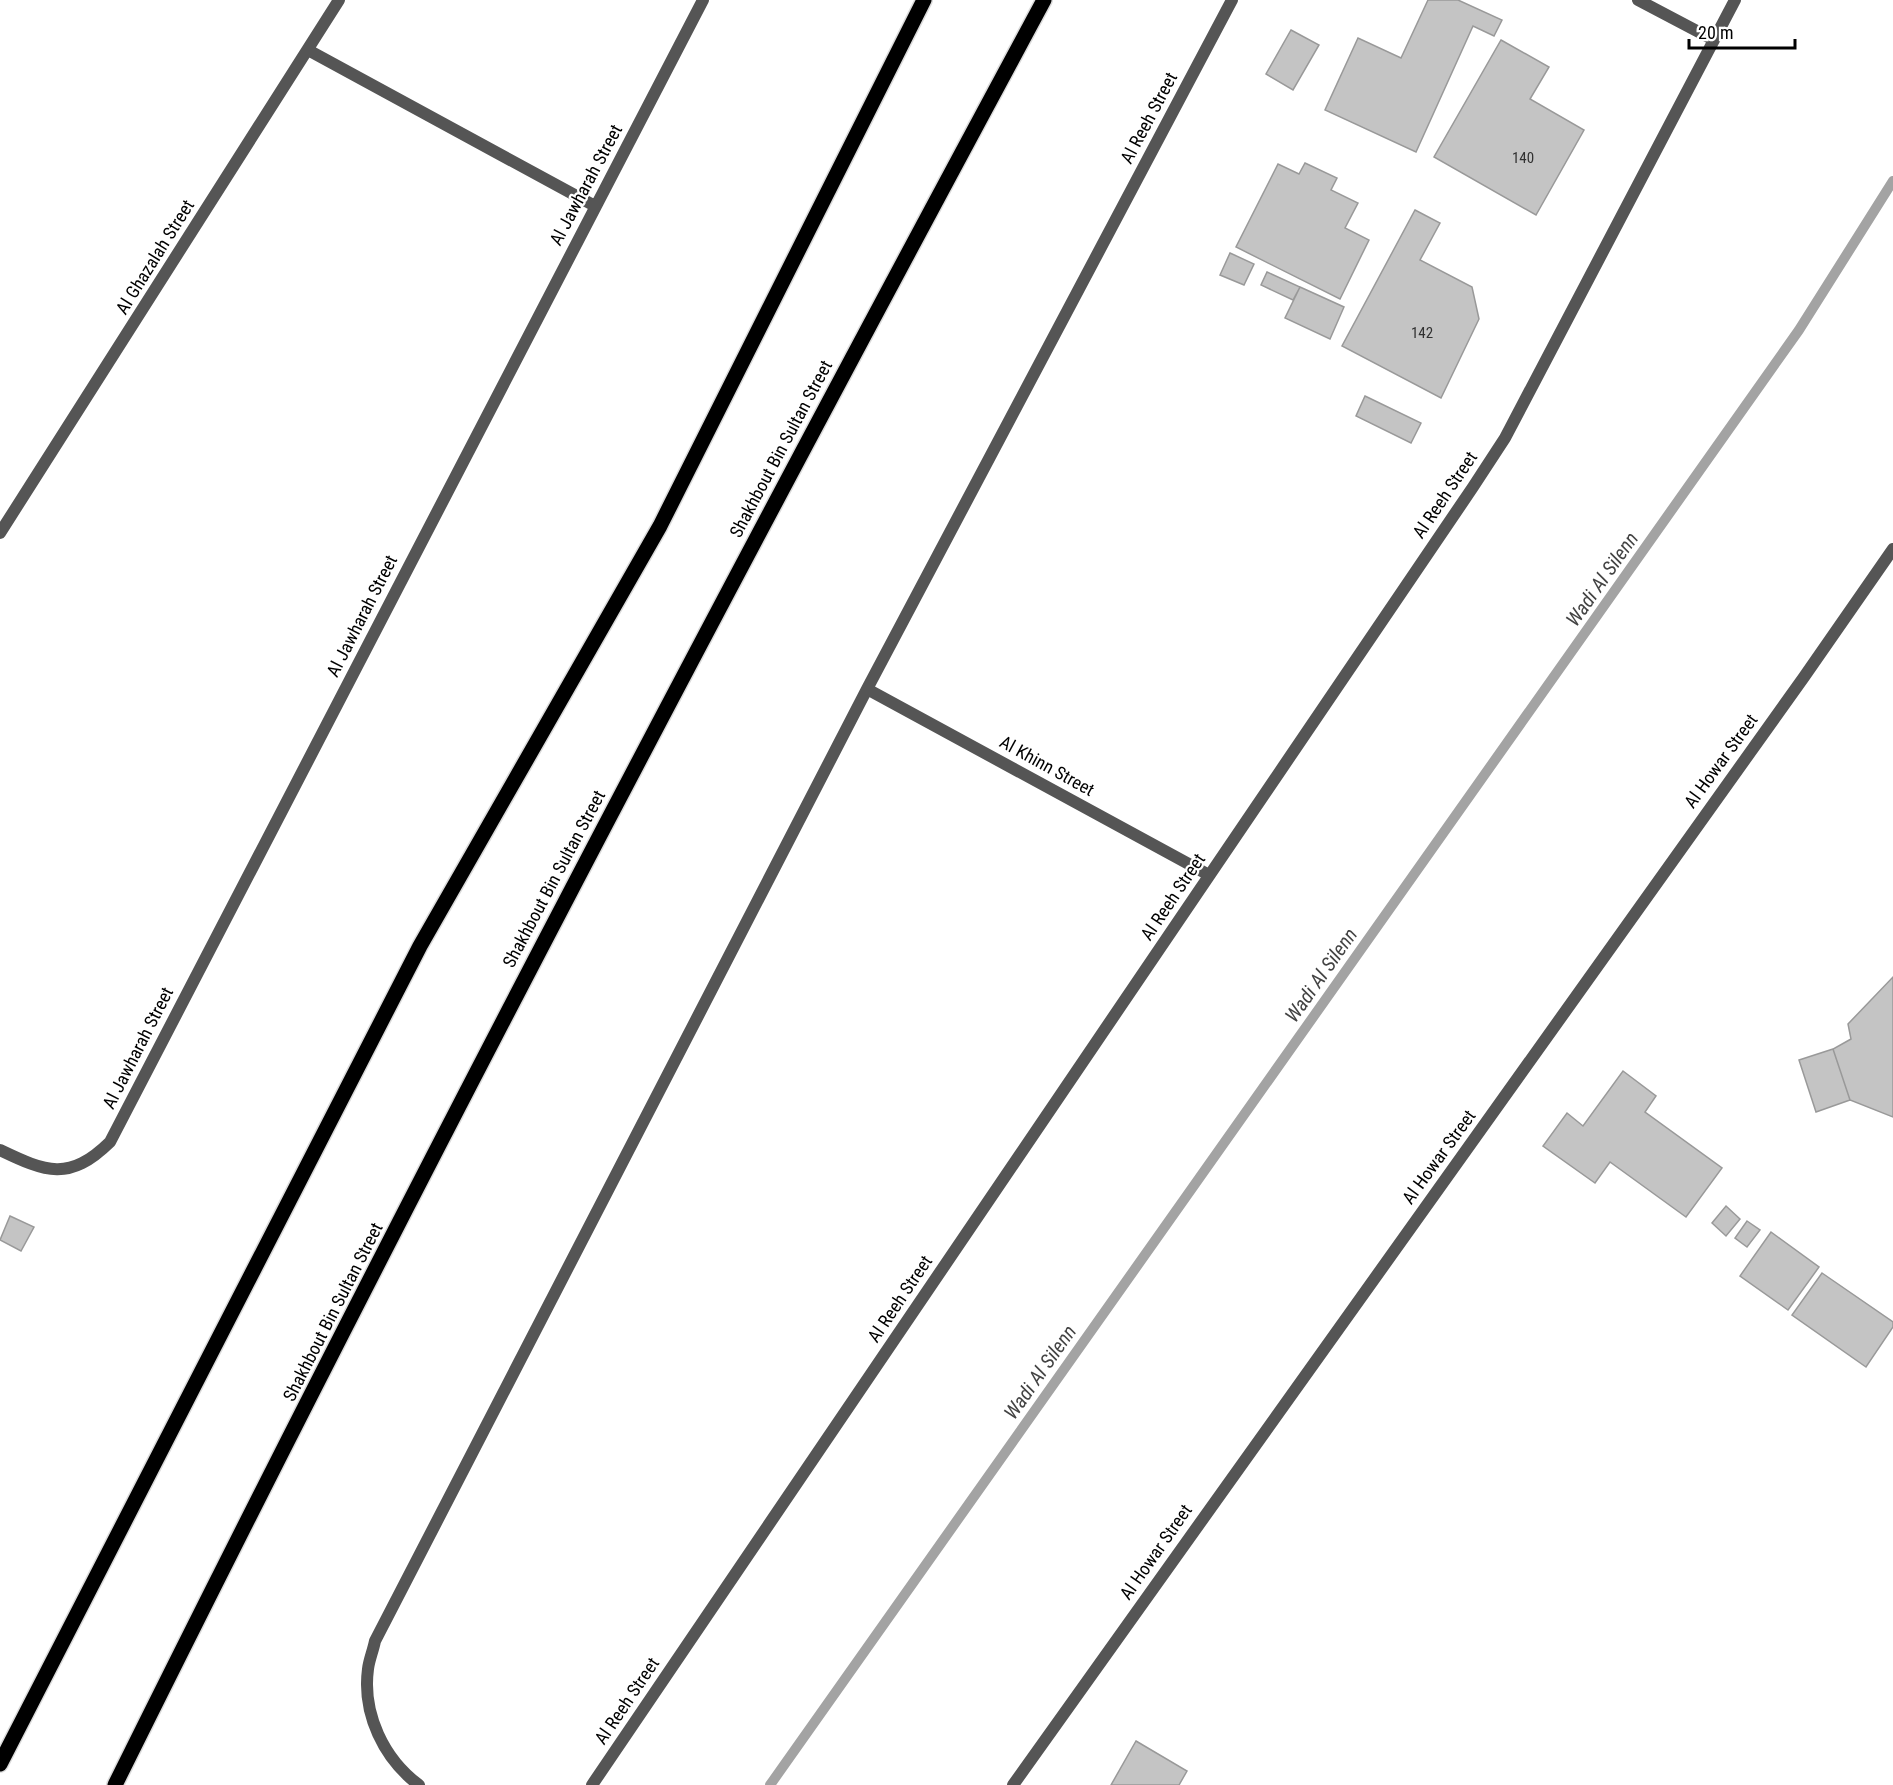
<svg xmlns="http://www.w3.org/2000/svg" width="1893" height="1785" viewBox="0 0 1893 1785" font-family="'Roboto Condensed',sans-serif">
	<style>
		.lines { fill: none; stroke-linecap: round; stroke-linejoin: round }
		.stream { stroke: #a3a3a3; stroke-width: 10 }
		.building { fill: #c4c4c4; stroke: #999; stroke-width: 1.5 }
		.primary-casing { stroke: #dbdbdb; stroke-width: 18 }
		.street { stroke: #555; stroke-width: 12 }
		.primary { stroke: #000; stroke-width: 15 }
		.labels { text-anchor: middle; stroke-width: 4.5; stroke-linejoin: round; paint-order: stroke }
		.number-label { font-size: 15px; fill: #313131 }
		.street-label { font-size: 18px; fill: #000; stroke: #fff }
		.water-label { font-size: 20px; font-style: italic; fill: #444; stroke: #fff }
	</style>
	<rect width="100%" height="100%" fill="#fff"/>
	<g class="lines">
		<path class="stream" d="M770,1785L1799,330L1893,181"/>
	</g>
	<path class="building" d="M1428,0H1458L1502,20L1494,36L1473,26L1416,152L1325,110L1358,38L1401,58Z
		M1291,30L1319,45L1293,90L1266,74Z
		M1501,40L1549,67L1530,99L1584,130L1536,215L1434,157Z
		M1305,163L1337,178L1331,190L1358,203L1345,228L1369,240L1340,299L1236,247L1278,164L1299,174Z
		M1415,210L1440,223L1420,260L1472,287L1479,319L1441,398L1342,346Z
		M1230,253L1254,264L1244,285L1220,275Z
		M1267,272L1300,287L1293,300L1261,285Z
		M1300,287L1344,307L1330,339L1285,318Z
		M1365,396L1421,423L1411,443L1356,416Z
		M1893,977V1117L1850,1100L1833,1049L1851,1039L1848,1024Z
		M1833,1049L1850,1100L1816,1112L1799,1060Z
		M1623,1071L1656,1096L1645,1112L1722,1168L1686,1217L1610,1162L1595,1183L1543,1146L1567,1113L1583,1126Z
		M1726,1206L1740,1219L1726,1236L1712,1223Z
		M10,1216L34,1227L21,1251L0,1240Z
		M1747,1221L1760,1230L1747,1247L1735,1238Z
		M1771,1232L1819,1267L1788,1310L1740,1276Z
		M1822,1273L1893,1322V1327L1866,1367L1792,1315Z
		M1136,1741L1187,1771L1179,1785H1111Z"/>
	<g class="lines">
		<defs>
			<path id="primary" d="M0,1764L420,946L660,526L924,0
				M115,1785C413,1184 726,591 1044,0"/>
		</defs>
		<use href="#primary" class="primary-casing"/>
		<path class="street" d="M1638,0L1714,40
			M308,50L595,206
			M0,533L339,0
			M867,689L1209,875
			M0,1150C46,1172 69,1182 110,1142L703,0
			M419,1785C384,1759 362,1714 368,1669C369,1660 373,1651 375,1641L867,689L1232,0
			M592,1785L1473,487L1505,438L1735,0
			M1013,1785L1804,677L1893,549"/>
		<use href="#primary" class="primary"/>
	</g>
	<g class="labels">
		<g class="number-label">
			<text x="1523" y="163">140</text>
			<text x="1422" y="338">142</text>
		</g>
		<g class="street-label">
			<text transform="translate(1149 118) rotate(-62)" y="6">Al Reeh Street</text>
			<text transform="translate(586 185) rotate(-62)" y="6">Al Jawharah Street</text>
			<text transform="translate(155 257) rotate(-58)" y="6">Al Ghazalah Street</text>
			<text transform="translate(781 449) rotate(-62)" y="6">Shakhbout Bin Sultan Street</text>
			<text transform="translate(1445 495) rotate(-56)" y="6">Al Reeh Street</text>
			<text transform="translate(362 616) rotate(-63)" y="6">Al Jawharah Street</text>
			<text transform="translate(1721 761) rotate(-54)" y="6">Al Howar Street</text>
			<text transform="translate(1047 766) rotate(29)" y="6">Al Khinn Street</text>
			<text transform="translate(554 879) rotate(-62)" y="6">Shakhbout Bin Sultan Street</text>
			<text transform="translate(1173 897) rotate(-56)" y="6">Al Reeh Street</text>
			<text transform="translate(138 1048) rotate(-63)" y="6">Al Jawharah Street</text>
			<text transform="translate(1439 1157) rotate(-54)" y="6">Al Howar Street</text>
			<text transform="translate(900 1299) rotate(-56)" y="6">Al Reeh Street</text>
			<text transform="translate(333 1312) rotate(-63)" y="6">Shakhbout Bin Sultan Street</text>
			<text transform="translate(1156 1552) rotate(-55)" y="6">Al Howar Street</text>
			<text transform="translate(627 1701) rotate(-56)" y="6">Al Reeh Street</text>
		</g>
		<g class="water-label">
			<text transform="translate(1602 579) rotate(-55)" y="7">Wadi Al Silenn</text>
			<text transform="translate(1321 975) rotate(-55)" y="7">Wadi Al Silenn</text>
			<text transform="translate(1040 1372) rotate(-55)" y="7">Wadi Al Silenn</text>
		</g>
	</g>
	<path d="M1689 39v9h106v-9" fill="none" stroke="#000000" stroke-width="3"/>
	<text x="1698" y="39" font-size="18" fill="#000000" stroke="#ffffff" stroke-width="4.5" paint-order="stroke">20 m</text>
</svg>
